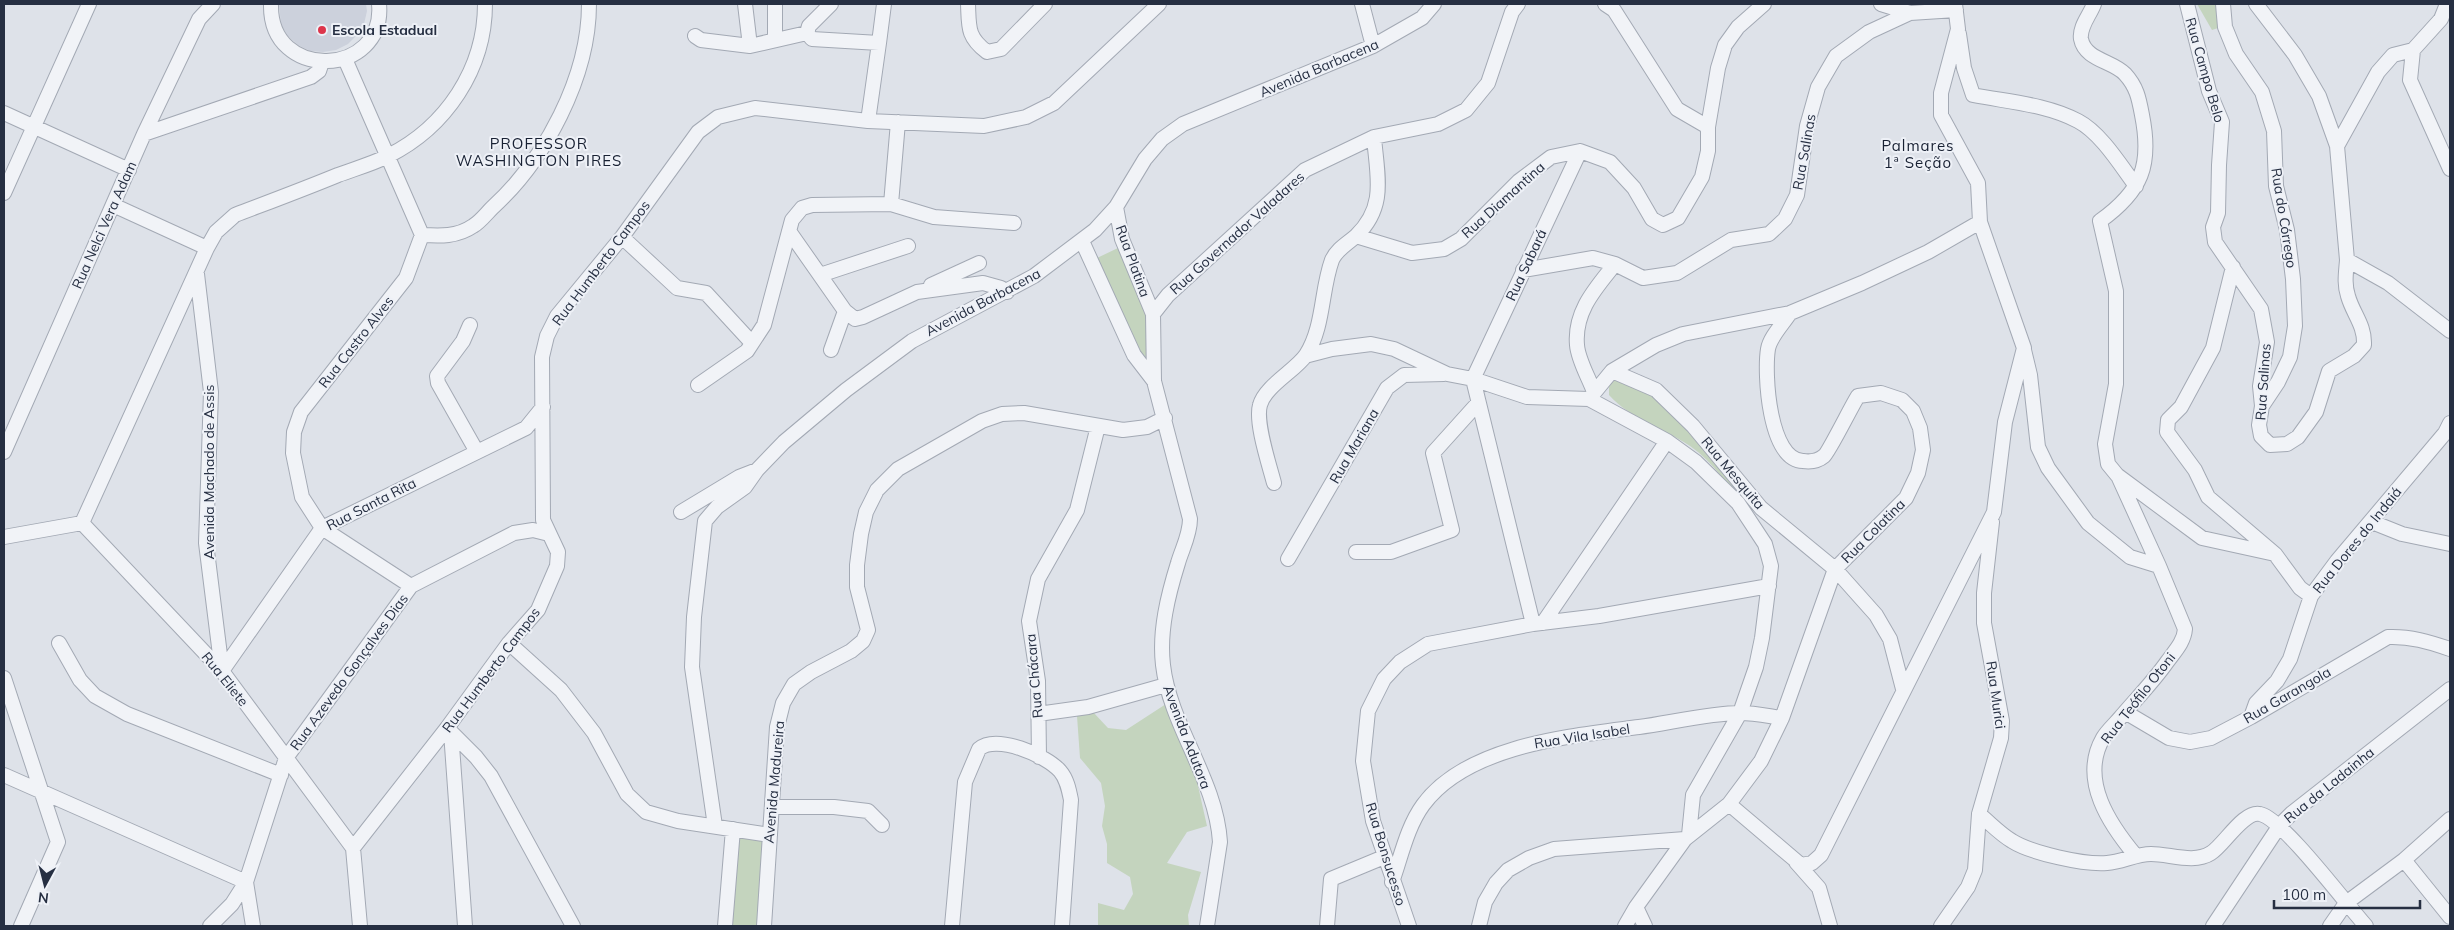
<svg xmlns="http://www.w3.org/2000/svg" width="2454" height="930" viewBox="0 0 2454 930" font-family="Mulish,sans-serif">
	<style>
		.built { fill: #ccd1dc }
		.green { fill: #c4d4be }
		.lines { fill: none; stroke-linecap: round; stroke-linejoin: round }
		.minor-casing { stroke: #a3a9b4; stroke-width: 16 }
		.minor { stroke: #f1f3f7; stroke-width: 14 }
		.poi-dot { fill: #dd354b; stroke: #eef1f7; stroke-width: 2 }
		.labels { text-anchor: middle; stroke-width: 4; stroke-linejoin: round; paint-order: stroke }
		.poi-label { font-size: 14px; font-weight: bold; fill: #262f42; stroke: #eef1f7; text-anchor: start }
		.street-label { font-size: 14px; fill: #262f42; stroke: #eef1f7 }
		.neighbourhood-label { font-size: 15px; letter-spacing: 1px; fill: #182133; stroke: #eef1f7 }
	</style>
	<rect width="100%" height="100%" fill="#dee2e9"/>
	<path class="built" d="M279,4H366L367,11L364,24L357,35L348,44L336,50L323,52L310,51L298,45L288,36L281,25Z"/>
	<path class="green" d="M2197,4H2218L2221,27L2212,30Z
		M1118,248L1150,313V360L1142,354L1097,258Z
		M1619,379L1639,385L1668,404L1755,508L1749,513C1731,490 1715,463 1690,446C1664,428 1630,419 1609,395V387L1612,380Z
		M1166,704L1196,777L1207,826L1187,832L1167,863L1201,872L1188,915L1189,926H1098V903L1124,910L1133,894L1130,877L1107,863V844L1102,826L1105,806L1101,783L1080,758L1077,716L1093,712L1108,728L1126,730Z
		M734,832L767,836L762,926H727Z"/>
	<g class="lines">
		<defs>
			<path id="minor" d="M271,4C269,83 386,77 379,4
				M745,4L750,46
				M775,4V40
				M831,4L809,26L807,33L812,39L879,43L868,121
				M968,4C969,27 967,37 987,52L1001,49L1045,4
				M1362,4L1373,46
				M1605,4L1614,10L1677,109L1708,127
				M1881,4L1910,13
				M2094,4C2090,15 2079,27 2081,39C2085,60 2113,61 2125,74C2137,87 2139,99 2142,115C2152,165 2142,191 2100,221L2116,291V384L2105,444L2108,464L2117,475L2202,538L2275,554
				M2187,4L2209,91L2222,122L2219,165L2218,213L2213,227L2215,242L2261,309L2267,342L2260,386L2262,406L2259,425L2261,436L2270,445L2287,444L2298,437L2316,412L2329,371L2354,356L2364,345C2365,325 2353,314 2348,296C2344,284 2346,273 2347,260
				M2223,4L2225,27L2236,54L2262,92L2274,131L2276,186L2287,230L2293,279L2295,326L2290,357L2278,382L2262,406
				M2256,4L2295,55L2319,96L2337,146L2347,260L2388,283L2450,331
				M2447,4L2441,19L2413,50L2410,80L2450,169
				M1959,34L1964,68L1973,95C2008,102 2046,104 2078,121C2101,133 2121,166 2136,186
				M695,36L701,40L750,46L807,33
				M879,43L884,4
				M345,59L422,235L406,278L301,412L294,432L293,453L302,497L322,528L411,586
				M4,113L129,170
				M144,134L311,77L319,71L322,62
				M2337,146L2378,72L2393,55L2413,50
				M4,193L89,4
				M891,204L898,122
				M113,205L207,248
				M1116,207L1122,239L1153,314L1154,381L1190,519C1190,535 1182,549 1178,563C1168,595 1159,631 1163,665C1170,726 1216,779 1220,842L1207,926
				M789,231L845,311L855,319L863,317L917,292L983,283L1001,288L1007,292
				M422,235C440,236 457,237 473,226C480,222 486,214 492,208C545,160 589,77 589,4
				M1356,236L1412,253L1444,249L1461,239L1519,181L1551,157L1580,151L1610,162L1634,188L1652,219L1663,225L1678,218L1702,177L1708,151V127L1718,68L1725,45L1738,27L1764,4
				M622,237L677,288L706,293L752,343
				M1082,241L1134,355L1154,381
				M2233,267L2213,348L2181,407L2168,420L2167,432L2195,470L2208,497L2275,554L2300,588L2311,596
				M1523,270L1593,258L1615,264L1643,278L1677,273L1731,240L1769,234L1785,219L1797,195L1807,126L1818,87L1836,56L1869,32L1910,13L1956,10
				M197,274L211,392L206,543L222,671
				M820,275L908,246
				M931,285L979,263
				M1153,314L1168,295L1305,170L1374,137L1438,124L1466,110L1488,83L1512,12L1518,4
				M470,325L463,341L437,376L438,383L477,452
				M831,350L845,311
				M2024,350L2030,375L2038,447L2048,468L2088,523L2130,557L2159,566
				M1305,356L1332,349L1371,344L1394,349L1447,374L1473,379L1527,397L1589,399L1667,441L1696,462L1738,503L1765,544L1771,566L1762,638L1756,667L1740,713L1693,795L1689,835
				M1612,371L1656,390L1693,426L1761,508L1835,569L1876,615L1890,639L1903,689
				M1473,379L1580,151
				M1473,379L1533,624
				M698,385L747,351L764,325L792,220L802,208L812,205L891,204L934,217L1014,223
				M1594,392C1589,378 1578,360 1577,345C1574,311 1596,288 1615,264
				M1589,399L1612,371L1656,345L1683,334L1790,313L1862,283L1928,252L1980,222
				M4,452L144,134L199,19L213,4
				M2119,478L2159,566L2185,629C2184,642 2175,651 2167,662C2153,682 2136,699 2120,718C2115,724 2107,731 2103,738C2079,780 2110,825 2136,856
				M1274,483C1269,464 1255,422 1260,405C1265,386 1296,370 1306,355C1324,327 1321,290 1332,260C1337,249 1347,244 1356,236C1387,206 1377,176 1374,137
				M681,512L739,477L757,470
				M2372,522L2402,534L2450,544
				M82,523L207,248L216,232L235,215C269,202 304,189 338,175C354,169 372,164 388,156C446,127 485,69 485,4
				M82,523L222,671L353,848L360,926
				M4,537L82,523
				M1356,552H1391L1452,530L1433,453L1478,403
				M1288,559L1387,388L1404,375L1444,374
				M1543,623L1667,441
				M59,643L80,680L95,696L127,714L281,775
				M509,643L561,690L594,733L627,794L646,812L678,821L770,835
				M222,671L322,528L526,428L543,407
				M4,678L58,842L21,926
				M2125,712L2169,738L2190,742L2211,738L2251,717L2388,637C2410,636 2429,642 2450,649
				M1038,714L1088,707L1166,685
				M2251,717L2256,703L2277,681L2290,659L2311,596L2337,561L2445,433L2450,423
				M447,728L476,757L491,776L573,926
				M451,732L465,926
				M1039,757L1038,681L1029,621L1038,579L1077,510L1098,426
				M4,775L246,882
				M1729,804L1801,865L1812,863L1821,855L1994,512L2005,422L2024,348L1980,222L1978,183L1941,115V93L1958,29L1955,4
				M772,807H834L868,811L882,825
				M1979,814C1990,823 2000,834 2012,841C2031,853 2084,865 2107,863C2122,862 2136,854 2151,854C2170,854 2194,864 2211,853C2224,845 2244,810 2260,814C2282,818 2347,905 2366,926
				M715,826L692,667L694,617L705,521L717,507L745,487L757,470L784,442L846,390L912,341L1034,276L1095,230L1116,207L1145,159L1162,139L1183,124L1373,46L1422,18L1434,4
				M353,848L447,728L509,643L538,610L557,566L558,552L543,520L542,357L547,336L557,316L622,237L698,132L718,117L755,108L868,121L984,126L1026,117L1054,103L1159,4
				M2404,860L2450,917
				M1796,862L1819,888L1830,926
				M1392,882C1401,857 1407,827 1423,805C1467,745 1571,736 1639,727C1669,723 1710,713 1740,713C1754,713 1768,716 1782,718
				M1636,907L1645,926
				M210,926L232,904L246,882
				M253,926L246,882L286,758L411,586L514,533L533,530L549,534
				M725,926L733,829
				M764,926L777,727L783,703L794,684L811,672L851,651L863,641L868,630L857,587V565L861,534L866,512L877,490L898,469L982,421L1002,414L1024,413L1123,430L1147,427L1165,418
				M952,926L965,782L979,749C996,734 1046,755 1060,771C1067,779 1069,790 1071,800L1062,926
				M1327,926L1331,879L1384,857
				M1409,926L1373,821L1363,761L1368,711L1384,679L1400,662L1428,644L1533,624L1599,616L1769,586
				M1479,926L1485,902L1496,883L1508,870L1529,858L1554,849L1685,839
				M1625,926L1636,907L1685,839L1729,804L1761,761L1782,718L1835,569L1906,498L1918,473L1923,450L1920,428L1913,411L1902,400L1881,393L1858,396C1852,405 1829,452 1824,456C1818,461 1810,462 1803,461C1769,460 1764,374 1768,349C1770,337 1783,324 1790,313
				M1941,926L1968,887L1975,870L1979,814L2001,738L2002,721L1984,623V593L1992,522
				M2213,926L2280,825L2292,813L2450,689
				M2330,926L2346,903L2404,860L2450,819"/>
		</defs>
		<use href="#minor" class="minor-casing"/>
		<use href="#minor" class="minor"/>
	</g>
	<circle class="poi-dot" cx="322" cy="30" r="5"/>
	<g class="labels">
		<g class="poi-label">
			<text x="332" y="35">Escola Estadual</text>
		</g>
		<g class="street-label">
			<text transform="translate(1319 68) rotate(-23)" y="5">Avenida Barbacena</text>
			<text transform="translate(2205 70) rotate(74)" y="5">Rua Campo Belo</text>
			<text transform="translate(1804 152) rotate(-80)" y="5">Rua Salinas</text>
			<text transform="translate(1503 200) rotate(-42)" y="5">Rua Diamantina</text>
			<text transform="translate(2284 218) rotate(81)" y="5">Rua do Córrego</text>
			<text transform="translate(104 225) rotate(-66)" y="5">Rua Nelci Vera Adam</text>
			<text transform="translate(1237 233) rotate(-42)" y="5">Rua Governador Valadares</text>
			<text transform="translate(1133 261) rotate(70)" y="5">Rua Platina</text>
			<text transform="translate(601 263) rotate(-53)" y="5">Rua Humberto Campos</text>
			<text transform="translate(1526 265) rotate(-65)" y="5">Rua Sabará</text>
			<text transform="translate(983 302) rotate(-28)" y="5">Avenida Barbacena</text>
			<text transform="translate(356 342) rotate(-52)" y="5">Rua Castro Alves</text>
			<text transform="translate(2263 382) rotate(-86)" y="5">Rua Salinas</text>
			<text transform="translate(1354 446) rotate(-60)" y="5">Rua Mariana</text>
			<text transform="translate(209 472) rotate(-90)" y="5">Avenida Machado de Assis</text>
			<text transform="translate(1733 473) rotate(50)" y="5">Rua Mesquita</text>
			<text transform="translate(371 504) rotate(-27)" y="5">Rua Santa Rita</text>
			<text transform="translate(1873 531) rotate(-45)" y="5">Rua Colatina</text>
			<text transform="translate(2357 540) rotate(-51)" y="5">Rua Dores do Indaiá</text>
			<text transform="translate(491 670) rotate(-53)" y="5">Rua Humberto Campos</text>
			<text transform="translate(349 672) rotate(-54)" y="5">Rua Azevedo Gonçalves Dias</text>
			<text transform="translate(1034 676) rotate(-95)" y="5">Rua Chácara</text>
			<text transform="translate(225 679) rotate(51)" y="5">Rua Eliete</text>
			<text transform="translate(1996 695) rotate(82)" y="5">Rua Murici</text>
			<text transform="translate(2287 695) rotate(-30)" y="5">Rua Garangola</text>
			<text transform="translate(2138 698) rotate(-52)" y="5">Rua Teófilo Otoni</text>
			<text transform="translate(1582 736) rotate(-9)" y="5">Rua Vila Isabel</text>
			<text transform="translate(1187 737) rotate(69)" y="5">Avenida Adutora</text>
			<text transform="translate(774 782) rotate(-85)" y="5">Avenida Madureira</text>
			<text transform="translate(2329 785) rotate(-39)" y="5">Rua da Ladainha</text>
			<text transform="translate(1386 854) rotate(73)" y="5">Rua Bonsucesso</text>
		</g>
		<g class="neighbourhood-label">
			<text x="539" y="149">PROFESSOR<tspan x="539" dy="17">WASHINGTON PIRES</tspan></text>
			<text x="1918" y="151">Palmares<tspan x="1918" dy="17">1ª Seção</tspan></text>
		</g>
	</g>
	<rect width="2454" height="930" fill="none" stroke="#262f42" stroke-width="10"/>
	<g transform="translate(45 885) rotate(187)" stroke="#eef1f7" stroke-width="4" paint-order="stroke">
	<path d="M0-4L9 19L0 12L-9 19Z" fill="#262f42"/>
	<text y="-8" font-size="14" font-weight="bold" text-anchor="middle" fill="#262f42">N</text>
	</g>
	<path d="M2274 900v8h146v-8" fill="none" stroke="#262f42" stroke-width="2.5"/>
	<text x="2282" y="900" font-size="15" fill="#262f42" stroke="#eef1f7" stroke-width="4" paint-order="stroke">100 m</text>
</svg>
